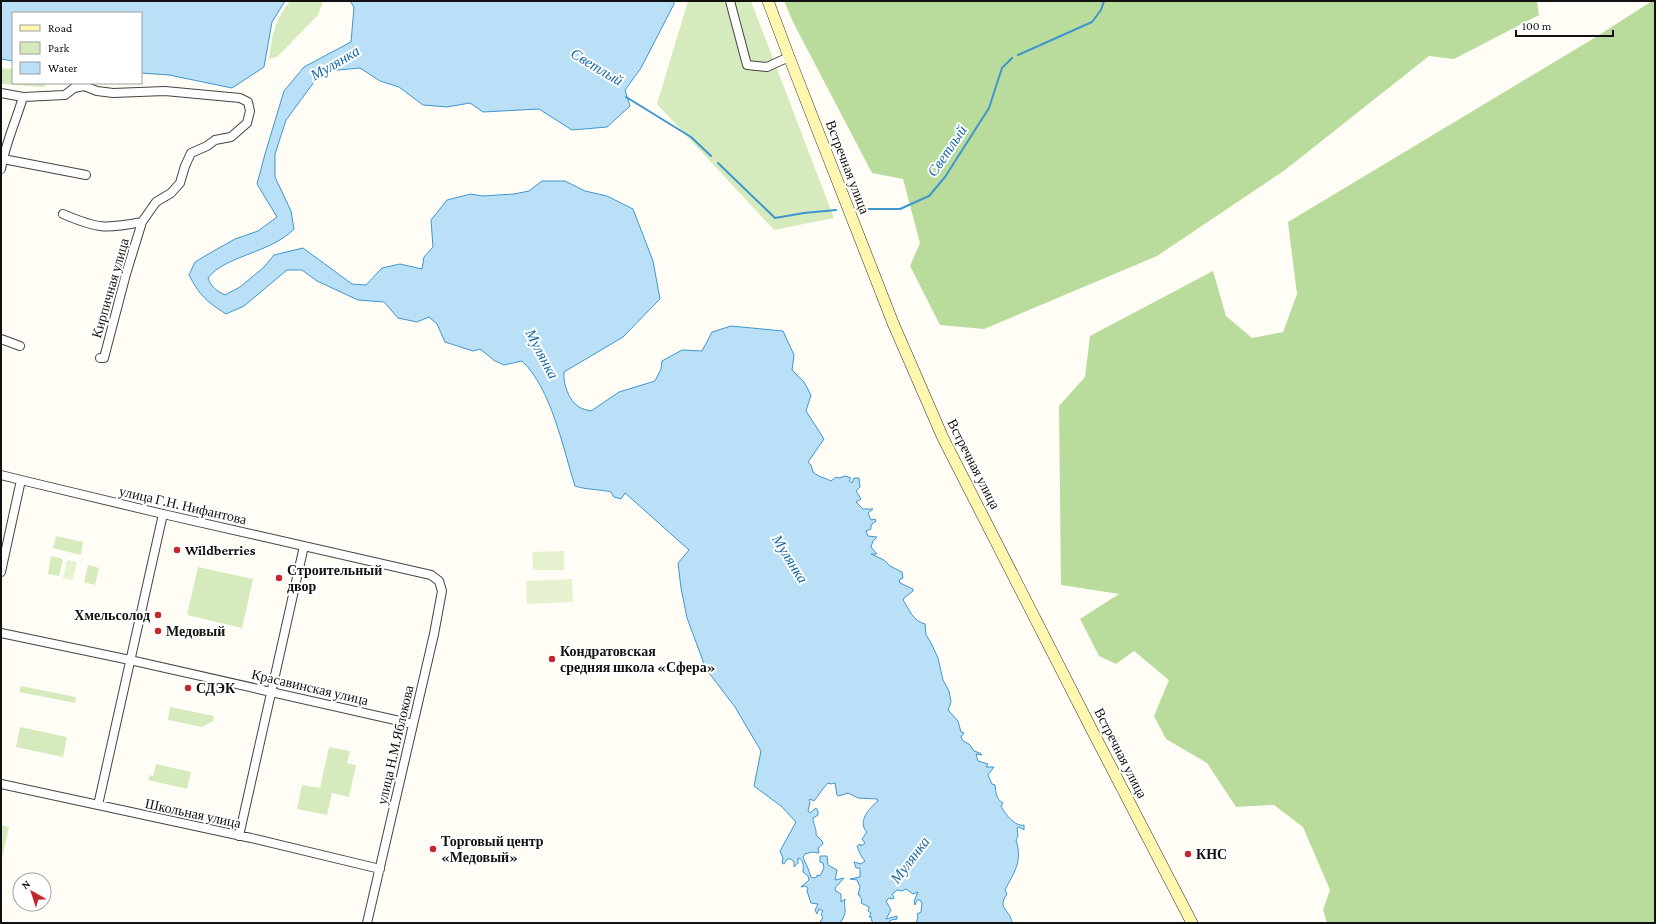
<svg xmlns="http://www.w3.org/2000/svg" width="1656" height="924" viewBox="0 0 1656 924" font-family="'Crimson Pro',serif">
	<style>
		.green { fill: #d5ebbd }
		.forest { fill: #b9dc9c }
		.pitch { fill: #e6f2cf }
		.water { fill: #b9e0f7; stroke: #3f96cf }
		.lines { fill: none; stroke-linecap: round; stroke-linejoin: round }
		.stream { stroke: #3f96cf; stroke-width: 2 }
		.minor-casing { stroke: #444; stroke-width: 10 }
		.secondary-casing { stroke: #333; stroke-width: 12 }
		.minor { stroke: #fff; stroke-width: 8 }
		.secondary { stroke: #fff6b0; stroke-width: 11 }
		.poi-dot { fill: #c4262e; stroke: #fff; stroke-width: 1.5 }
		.labels { text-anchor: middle; stroke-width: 4; stroke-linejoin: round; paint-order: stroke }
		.street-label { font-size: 14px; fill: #111; stroke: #fff }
		.poi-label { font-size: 14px; font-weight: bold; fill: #111; stroke: #fff; text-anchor: start }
		.water-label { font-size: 15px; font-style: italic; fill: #1768a6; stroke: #fff }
	</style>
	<rect width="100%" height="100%" fill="#fffdf5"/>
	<path class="green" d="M290,1H323L318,15L277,57L269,59C272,35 275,20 290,1Z
		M688,1H751L834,218L774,230L657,104Z
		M1,68L13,69V83H47L44,87L1,84Z
		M56,536L83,542L81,555L53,548Z
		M51,556L63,559L59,576L48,574Z
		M88,565L99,568L95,585L84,582Z
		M198,567L253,579L242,628L187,615Z
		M21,686L76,697L75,703L19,692Z
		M170,707L214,716L213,721L202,727L168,720Z
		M20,727L67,737L63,757L16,747Z
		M329,747L350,751L347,763L356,765L349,797L332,793L327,815L297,809L302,785L320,788Z
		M156,764L191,772L187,789L148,780L150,775L153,776Z
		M1,825L9,827L1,863Z"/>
	<path class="forest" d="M784,1H1537L1539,15L1454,59L1429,56L1285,170L1157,256L984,329L940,325L910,266L920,243L903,179L872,173L793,22Z
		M1652,1H1655V923H1327L1323,910L1330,890L1303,827L1274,805L1236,807L1207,763L1166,739L1154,716L1169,680L1134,651L1116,664L1099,656L1080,619L1119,594L1061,585L1059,406L1085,377L1090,336L1213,271L1226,316L1252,338L1283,332L1297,294L1288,222L1596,37Z"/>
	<path class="pitch" d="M564,551V570H533L532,552Z
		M67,560L77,562L73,580L63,578Z
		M572,579L573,602L527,604L526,581Z"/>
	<path class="water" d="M1,1H285L272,22L264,67L232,88L169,75L141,73V13H13V61L1,59Z
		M350,1H674V4L641,68L625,90L630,106L607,127L572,130L539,109L483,112L470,103L447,107L423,105L399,87L380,81L360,68L327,71L317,78L286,120L275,154V177L291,211L294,229C271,253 224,256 208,278C211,287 217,291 225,295L240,287L263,268L274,255L303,248L352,284L366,285L382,268L400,264L422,269L424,257L433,247L431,220L447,200L471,194L482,196L514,194L529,191L542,181H565L585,191L607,196L633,209L653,261L660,299L623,337L564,372C563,383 568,400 579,407C582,409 587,410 591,411L619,392L655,381L661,369L662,361L682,350L702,351L712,332L731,326L783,331L794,355L792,370L804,382L811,395L806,411L824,439L808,462L811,465L813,472C820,478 824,477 831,481L836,477L839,478L845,476L851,478L849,481L852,483L854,478H859L860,487L856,491L861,499L856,502L863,509H873L868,513L871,520L875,519L876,521L871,525V529L866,531L868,536L877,537L873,541L871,547L877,554H871L884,560L890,566L902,572L903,578L899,580L900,583L913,589V591L904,598L903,600C909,609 913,621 925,624L926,635L930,641L938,658L943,680L949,691L951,702L948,710L958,721L961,732L964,733L961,737L963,741L969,744L974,751L980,753L982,755L976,754L978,761L988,764L986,767H994L988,775L992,784L995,785C996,793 996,799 1003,803L1001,806C1005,814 1015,827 1024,825V830L1019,827L1017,828L1018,836L1016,840C1023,862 1014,872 1005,890L1007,894C996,909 1011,910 1012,923H916L918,918L917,914L921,912L922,903L920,900H917L915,905L914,901L918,892L913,894L906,889L902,891L897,890L892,894L894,897L893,899L889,898L886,901L891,910L886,919L897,916V919L891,920L888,923H873L871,919L872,917H869L871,913L868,911L869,907L861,903L862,900L860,897V895H858L860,887L857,880L850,879L860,877V868H856L854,862L861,864L865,861C861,857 859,851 857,846L860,844L861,846L865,843L862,839L867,832C857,822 869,808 878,801L877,799L858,798L848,793L839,796L837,795L835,783L831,784L828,783C822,789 819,795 814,801L810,799L809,800L810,802L808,811L810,813L816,808L818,811V815L813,818C813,825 817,829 816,835L822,841L823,844L818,848L819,853L812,852L805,854L803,857C806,864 809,870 811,877L813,878L817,877V875L820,876L824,868L823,863L820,862V856H827L828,865L837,870L835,880L844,878L835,888L836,891L841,894V902L845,899C843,909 849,910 840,923H823L820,921L823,918L821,914L823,911L819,909L817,914L815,910L818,904L811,903L807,891L808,888L805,886L801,887L809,880L808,876L803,872C803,866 805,861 798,858V863L794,867V862L791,859H787L784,864L782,863L783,858L780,851L796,822L781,806L754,786L761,751L735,707L706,669L687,618L681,588L678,563L689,550L625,493L621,499L614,497L611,492C599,489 587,490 575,486C563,448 551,388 522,361L504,365L495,361L480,349L473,351L445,342L437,324L429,317L417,322L398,318L384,302L358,300L317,281L302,270H287L244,306L226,314C206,301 200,296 189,275L195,262L210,253L235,239L258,231L277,217L257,184L265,154L284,91L304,67L351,42L354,7Z"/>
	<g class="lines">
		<path class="stream" d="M1018,55L1092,22L1101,10L1104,1
			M626,97L691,137L711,156
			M718,163L775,218L804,213L836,210
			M863,209H900L929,196L945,177L989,108L1002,68L1012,58"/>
		<defs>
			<path id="minor" d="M730,1L747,65L767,67L789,57
				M1,93L23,97L65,95L74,88L84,86L97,91L113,93L165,91L240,98L248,102L250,111L247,123L231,137L215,140L207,146L191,153L185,166L180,183L171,193L156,202L142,222L126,274L104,358H100
				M3,159L86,175
				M1,169C5,144 16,121 23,97
				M63,214C98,229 105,229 142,222
				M1,339L20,346
				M1,475L21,480
				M1,572L21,480L163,514L431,575L439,581L442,591L434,634L367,923
				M1,633L130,660L413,724
				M1,784L251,838L380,869
				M98,805L163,514
				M239,836L304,546"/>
			<path id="secondary" d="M768,1L789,57L893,323L943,438L1095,736L1192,923"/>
		</defs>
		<use href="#minor" class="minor-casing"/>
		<use href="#secondary" class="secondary-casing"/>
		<use href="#minor" class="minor"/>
		<use href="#secondary" class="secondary"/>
	</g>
	<g class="poi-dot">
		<circle cx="177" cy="550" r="4"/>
		<circle cx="279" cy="578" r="4"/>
		<circle cx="158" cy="615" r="4"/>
		<circle cx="158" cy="631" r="4"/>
		<circle cx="552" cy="659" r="4"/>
		<circle cx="188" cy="688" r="4"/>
		<circle cx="433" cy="849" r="4"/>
		<circle cx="1188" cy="854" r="4"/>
	</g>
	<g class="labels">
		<g class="street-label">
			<text transform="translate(848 167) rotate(69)" y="5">Встречная улица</text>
			<text transform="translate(110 288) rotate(-74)" y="5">Кирпичная улица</text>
			<text transform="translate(974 464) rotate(63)" y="5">Встречная улица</text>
			<text transform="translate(183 505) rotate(13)" y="5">улица Г.Н. Нифантова</text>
			<text transform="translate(310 687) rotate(13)" y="5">Красавинская улица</text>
			<text transform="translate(395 745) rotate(-77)" y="5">улица Н.М.Яблокова</text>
			<text transform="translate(1121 753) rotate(63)" y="5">Встречная улица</text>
			<text transform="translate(193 813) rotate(12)" y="5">Школьная улица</text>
		</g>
		<g class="poi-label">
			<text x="185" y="555">Wildberries</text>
			<text x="287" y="575">Строительный<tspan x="287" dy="16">двор</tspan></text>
			<text x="150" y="620" text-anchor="end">Хмельсолод</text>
			<text x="166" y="636">Медовый</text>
			<text x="560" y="656">Кондратовская<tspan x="560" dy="16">средняя школа «Сфера»</tspan></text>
			<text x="196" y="693">СДЭК</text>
			<text x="441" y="846">Торговый центр<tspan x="441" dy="16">«Медовый»</tspan></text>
			<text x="1196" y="859">КНС</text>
		</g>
		<g class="water-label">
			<text transform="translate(335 63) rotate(-30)" y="5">Мулянка</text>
			<text transform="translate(597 67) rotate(31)" y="5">Светлый</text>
			<text transform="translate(947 151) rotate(-56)" y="5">Светлый</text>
			<text transform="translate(542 354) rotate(62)" y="5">Мулянка</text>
			<text transform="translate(790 559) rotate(58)" y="5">Мулянка</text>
			<text transform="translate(910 860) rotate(-53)" y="5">Мулянка</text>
		</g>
	</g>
	<rect width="1656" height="924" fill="none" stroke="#111111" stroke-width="4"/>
	<rect x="12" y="12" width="130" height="72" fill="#ffffff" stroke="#a0a0a0"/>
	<rect x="20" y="25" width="20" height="6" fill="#fff6b0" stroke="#a0a0a0"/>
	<text x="48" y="32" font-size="12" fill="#111111">Road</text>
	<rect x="20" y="42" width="20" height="12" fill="#d5ebbd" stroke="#a0a0a0"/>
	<text x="48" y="52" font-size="12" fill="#111111">Park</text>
	<rect x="20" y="62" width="20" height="12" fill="#b9e0f7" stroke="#a0a0a0"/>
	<text x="48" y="72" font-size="12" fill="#111111">Water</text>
	<g transform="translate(32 892) rotate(321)"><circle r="19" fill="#ffffff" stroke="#a0a0a0"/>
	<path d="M0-3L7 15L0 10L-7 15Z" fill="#c4262e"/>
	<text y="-6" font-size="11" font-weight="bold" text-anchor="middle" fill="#111111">N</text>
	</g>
	<path d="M1516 30v6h97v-6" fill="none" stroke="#111111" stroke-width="2"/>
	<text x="1522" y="30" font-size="12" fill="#111111" stroke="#ffffff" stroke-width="3" paint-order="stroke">100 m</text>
</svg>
